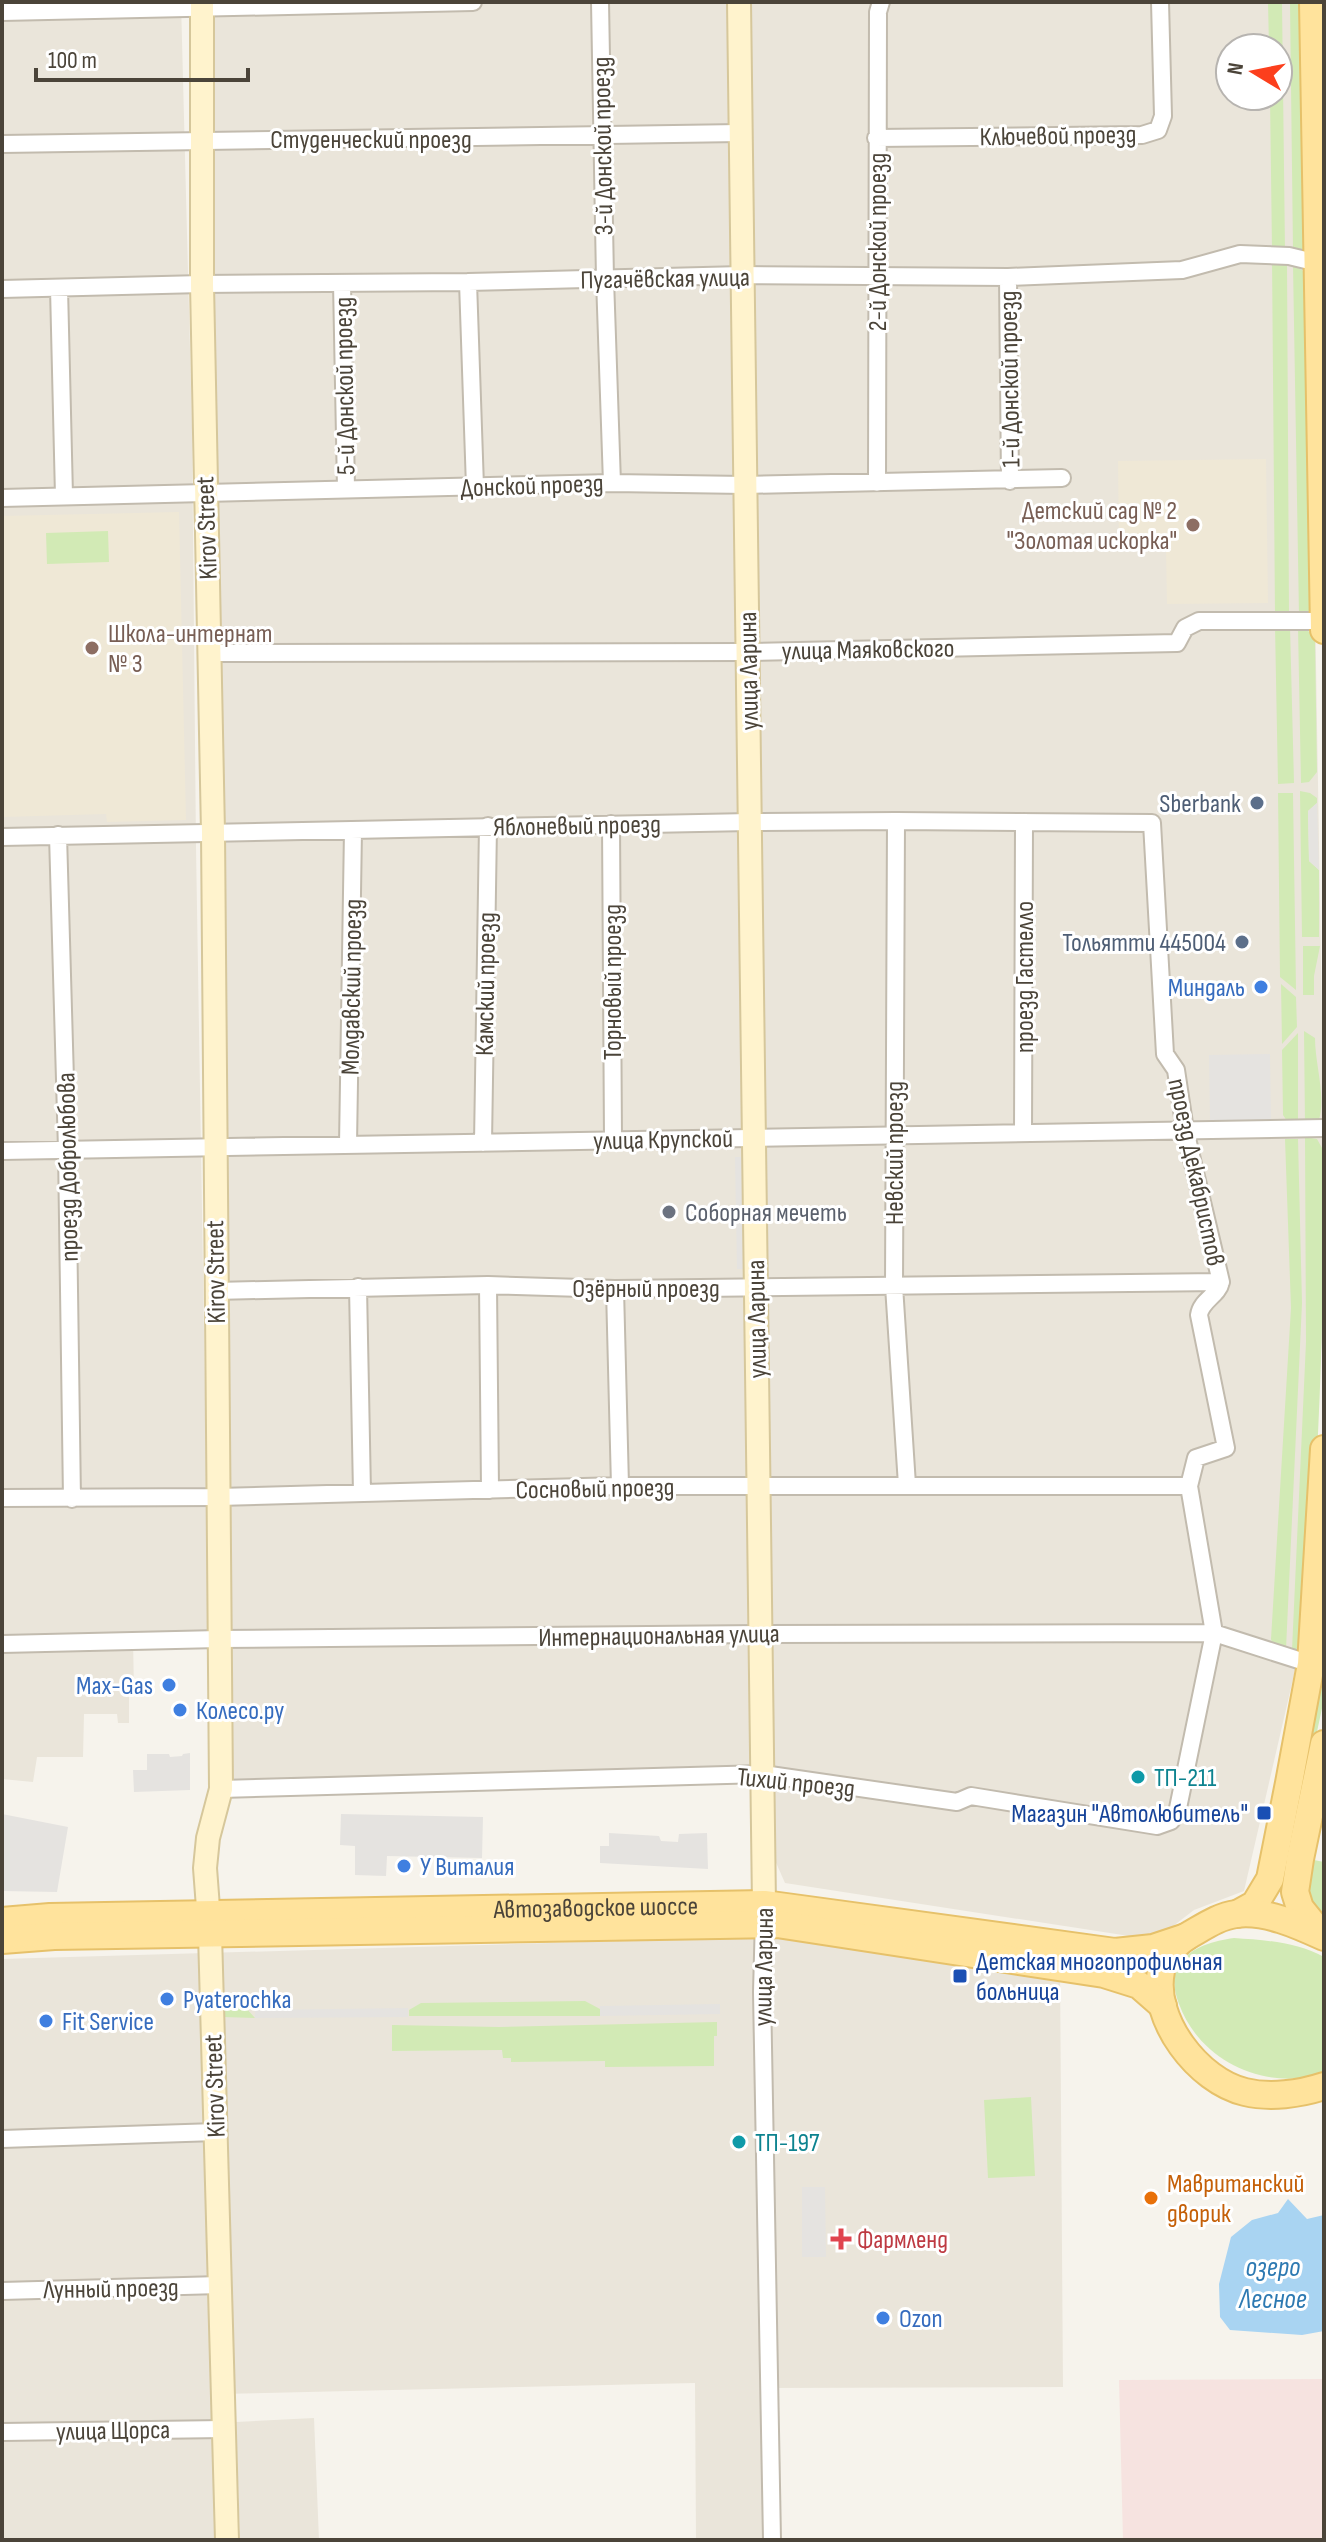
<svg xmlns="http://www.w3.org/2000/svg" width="1326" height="2542" viewBox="0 0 1326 2542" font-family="'Sofia Sans Condensed',sans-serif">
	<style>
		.residential { fill: #eae5da; fill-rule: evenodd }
		.education { fill: #efe8d6 }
		.medical { fill: #f6e3e0 }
		.green { fill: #d2eab5 }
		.parking { fill: #e5e3e0 }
		.water { fill: #a9d4f2 }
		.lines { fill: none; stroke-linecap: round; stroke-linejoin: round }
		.street-casing { stroke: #c2bbae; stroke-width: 20 }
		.secondary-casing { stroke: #d6c79b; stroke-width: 26 }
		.primary-casing { stroke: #e6c16a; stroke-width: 30 }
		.street { stroke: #fff; stroke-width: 16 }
		.secondary { stroke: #fff3cd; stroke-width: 22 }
		.primary { stroke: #ffe39c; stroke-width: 26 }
		.education-dot { fill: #8d6e63; stroke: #fff; stroke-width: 3 }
		.service-dot { fill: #5c6f8a; stroke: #fff; stroke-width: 3 }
		.shop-dot { fill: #3f7fe0; stroke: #fff; stroke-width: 3 }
		.worship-dot { fill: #6b7280; stroke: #fff; stroke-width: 3 }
		.culture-dot { fill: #0f9aa8; stroke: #fff; stroke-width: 3 }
		.transit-dot { fill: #1a4fb4; stroke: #fff; stroke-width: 3 }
		.food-dot { fill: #e8710a; stroke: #fff; stroke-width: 3 }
		.health-dot { fill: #e0444e; stroke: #fff; stroke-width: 3 }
		.labels { text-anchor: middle; stroke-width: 6; stroke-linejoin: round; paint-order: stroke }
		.street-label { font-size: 26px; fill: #4b4439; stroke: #fff }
		.education-label { font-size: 26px; fill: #785e54; stroke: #fff; text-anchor: end }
		.service-label { font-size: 26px; fill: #4e5e75; stroke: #fff; text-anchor: end }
		.shop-label { font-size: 26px; fill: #366cbe; stroke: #fff; text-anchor: start }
		.worship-label { font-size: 26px; fill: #5b616d; stroke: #fff; text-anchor: start }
		.culture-label { font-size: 26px; fill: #0d838f; stroke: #fff; text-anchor: start }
		.transit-label { font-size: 26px; fill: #164399; stroke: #fff; text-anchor: end }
		.food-label { font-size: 26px; fill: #c56008; stroke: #fff; text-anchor: start }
		.health-label { font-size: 26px; fill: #be3a42; stroke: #fff; text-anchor: start }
		.water-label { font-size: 28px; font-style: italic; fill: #2e7ab2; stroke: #fff }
	</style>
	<rect width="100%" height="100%" fill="#f6f3ec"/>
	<path class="residential" d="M2,2H181L192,426L196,847L209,1636L133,1638L134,1693L129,1695V1723H118L117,1714H84L83,1757H37L33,1782L2,1779Z
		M208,2H733L761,1773L227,1779Z
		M749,2H1305L1324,1144V1312L1299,1653L1244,1891L1194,1910L1155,1940L785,1883L774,1858ZM1230,48H1278V96H1230Z
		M791,1936L1060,1970L1063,2387L765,2388L762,2540H696L695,2383L219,2394V2540H2V1959Z
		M314,2418L319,2540H240L236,2422Z"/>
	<path class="education" d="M1266,459L1268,603L1167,604L1166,549H1119L1118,461Z
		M179,512L186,820L107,822L106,814L2,817V516Z"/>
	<path class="medical" d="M1324,2379V2540H1123L1119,2380Z"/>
	<path class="green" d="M1268,2H1282L1285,251L1272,250L1270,96H1278V48H1269Z
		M1290,2H1305V250L1293,251Z
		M1272,258L1287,262L1289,614H1275Z
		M1293,265L1307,273L1315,616H1299Z
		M108,531L109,562L47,564L46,533Z
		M1275,626H1290L1294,783L1278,784Z
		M1298,627L1310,632L1315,640L1317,772L1309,782L1301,783Z
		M1300,791L1310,793L1317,798V803L1308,811L1309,861L1319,870V937H1302Z
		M1278,793H1293L1296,990L1280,977Z
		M1303,946H1320L1314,976V995H1303Z
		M1281,984L1296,997L1297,1027L1282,1044Z
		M1304,1031L1315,1038C1315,1064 1326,1095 1319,1120L1305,1124Z
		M1298,1033V1124L1287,1121L1283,1115L1282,1050Z
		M1305,1137L1317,1139L1322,1148C1326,1314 1318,1480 1303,1647L1292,1650L1306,1342Z
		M1285,1139H1298L1302,1303L1286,1649L1272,1643L1271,1639L1291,1308Z
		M1324,1592V1699L1306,1783L1298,1781Z
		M1309,1859L1324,1862V1927L1307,1905Z
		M1234,1938C1264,1940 1297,1942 1324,1957V2073C1267,2092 1200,2062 1179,2004C1174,1990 1171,1976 1180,1963C1193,1946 1214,1941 1234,1938Z
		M585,2001L600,2009V2016H409V2010L421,2003Z
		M238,2004L246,2008L255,2018L223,2017L224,2011Z
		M717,2022V2036H714V2066L605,2067V2061L511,2062V2058H503L502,2050L392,2051V2025L499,2027Z
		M1031,2097L1035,2176L988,2178L984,2100Z"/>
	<path class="parking" d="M1317,803L1319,870L1309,861L1308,811Z
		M1270,1054L1271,1120L1210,1121L1209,1055Z
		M735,1157H747L749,1269H737Z
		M190,1753V1790L134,1792L133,1770H147V1754H169L170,1757L182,1756L183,1754Z
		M2,1814L68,1827L57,1892L2,1891Z
		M341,1814L483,1817L482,1858L387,1856L386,1876L355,1875V1846L340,1845Z
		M609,1833L659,1836L661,1841L678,1842L679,1834L707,1833L708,1869L600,1863V1846H609Z
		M720,2004V2014L600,2016V2006Z
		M408,2008V2017L255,2018V2010Z
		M802,2187H825L826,2257H802Z"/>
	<path class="water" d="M1288,2199L1307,2219L1324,2215V2331L1302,2335L1230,2330L1220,2317L1219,2284L1231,2237L1252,2220L1278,2213Z"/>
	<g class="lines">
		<defs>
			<path id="street" d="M600,2L605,279L612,483
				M2,12L473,2
				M876,138L1142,135L1158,130L1163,116L1160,2
				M2,144L740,133
				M1008,277L1010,481
				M468,282L475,487
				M342,283L346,488
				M59,288L64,496
				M2,289L202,284L468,282L742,275L1008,277L1182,270L1240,254L1289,256L1322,264
				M877,483L878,12L881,2
				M2,498L612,483L745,485L1062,478
				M210,653L747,652L1177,643L1185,628L1199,621H1324
				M896,821L894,1286L907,1485
				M611,824L613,1140
				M58,835L67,1150L72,1499
				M2,837L750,822L896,821L1152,823L1165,1054L1176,1070L1185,1130L1221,1282C1218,1296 1201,1300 1199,1315L1226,1448L1196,1458L1189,1486L1214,1633L1177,1813L1171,1821L1157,1826L971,1796L957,1802L763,1774L221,1789
				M1023,1133L1024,822
				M483,1143L488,826
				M348,1145L353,830
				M2,1151L1324,1128
				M488,1285L490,1490
				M358,1287L362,1493
				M615,1289L620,1486
				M215,1291L488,1285L615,1289L1221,1282
				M2,1498L218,1497L620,1486H1189
				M2,1644L219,1639L761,1634L1214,1633L1311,1664
				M764,1918L762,1992L772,2540
				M2,2139L216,2132
				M2,2291L220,2285
				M2,2432L224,2429"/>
			<path id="secondary" d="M202,2V284L213,832L221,1789L208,1838L205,1868L210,1934L227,2540
				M739,2L764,1904"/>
			<g id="primary">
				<path d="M1313,2L1324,630"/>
				<path d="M1237,1914L1255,1904L1270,1879L1289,1783L1311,1664L1324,1449"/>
				<path id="s1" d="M2,1921L50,1917L764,1904L1115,1952L1153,1948L1186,1937"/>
				<path d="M1321,1934L1300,1908L1295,1892L1300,1859L1324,1744"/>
				<path d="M1324,1937C1298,1925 1265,1910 1236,1914C1220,1916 1205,1926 1191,1934C1178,1941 1164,1955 1161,1971C1151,2019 1198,2081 1245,2092C1270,2098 1300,2094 1324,2086"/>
				<path d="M2,1940L54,1936L777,1924L1104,1974L1139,1985L1163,2006"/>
			</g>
		</defs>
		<use href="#street" class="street-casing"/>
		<use href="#secondary" class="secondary-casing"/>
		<use href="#primary" class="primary-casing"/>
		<use href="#street" class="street"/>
		<use href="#secondary" class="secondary"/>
		<use href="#primary" class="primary"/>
	</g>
	<g class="education-dot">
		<circle cx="1193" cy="525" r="8"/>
		<circle cx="92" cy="648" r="8"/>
	</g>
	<g class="service-dot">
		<circle cx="1257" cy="803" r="8"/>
		<circle cx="1242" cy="942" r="8"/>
	</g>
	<g class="shop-dot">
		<circle cx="1261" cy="987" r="8"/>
		<circle cx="169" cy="1685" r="8"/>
		<circle cx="180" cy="1710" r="8"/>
		<circle cx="404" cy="1866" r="8"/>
		<circle cx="167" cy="1999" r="8"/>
		<circle cx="46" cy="2021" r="8"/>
		<circle cx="883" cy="2318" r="8"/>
	</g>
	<circle class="worship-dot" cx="669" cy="1212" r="8"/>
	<g class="culture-dot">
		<circle cx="1138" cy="1777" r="8"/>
		<circle cx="739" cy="2142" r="8"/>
	</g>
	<g class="transit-dot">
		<rect x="1256" y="1805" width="16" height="16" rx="4"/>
		<rect x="952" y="1968" width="16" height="16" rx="4"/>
	</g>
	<circle class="food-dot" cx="1151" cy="2198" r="8"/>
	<path class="health-dot" d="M837 2227h8v8h8v8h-8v8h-8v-8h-8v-8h8z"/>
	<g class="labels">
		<g class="street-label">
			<text transform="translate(1058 135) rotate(-1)" y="9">Ключевой проезд</text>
			<text x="371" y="148">Студенческий проезд</text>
			<text transform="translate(602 146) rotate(-91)" y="9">3-й Донской проезд</text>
			<text transform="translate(877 242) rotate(-90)" y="9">2-й Донской проезд</text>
			<text transform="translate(665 278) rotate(-1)" y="9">Пугачёвская улица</text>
			<text transform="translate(1009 379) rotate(-91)" y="9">1-й Донской проезд</text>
			<text transform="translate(344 386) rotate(-91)" y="9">5-й Донской проезд</text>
			<text transform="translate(532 485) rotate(-2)" y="9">Донской проезд</text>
			<text transform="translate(206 528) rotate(-92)" y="9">Kirov Street</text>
			<text transform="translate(868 649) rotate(-1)" y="9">улица Маяковского</text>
			<text transform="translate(748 671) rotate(-91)" y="9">улица Ларина</text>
			<text transform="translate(577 825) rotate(-1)" y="9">Яблоневый проезд</text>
			<text transform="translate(1024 977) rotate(-90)" y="9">проезд Гастелло</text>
			<text transform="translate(612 982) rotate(-90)" y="9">Торновый проезд</text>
			<text transform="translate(485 984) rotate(-89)" y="9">Камский проезд</text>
			<text transform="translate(351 987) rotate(-89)" y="9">Молдавский проезд</text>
			<text transform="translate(663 1139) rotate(-1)" y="9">улица Крупской</text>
			<text transform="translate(894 1153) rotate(-90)" y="9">Невский проезд</text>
			<text transform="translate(67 1167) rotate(-91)" y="9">проезд Добролюбова</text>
			<text transform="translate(1197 1172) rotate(78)" y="9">проезд Декабристов</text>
			<text transform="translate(215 1272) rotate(-91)" y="9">Kirov Street</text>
			<text x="646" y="1297">Озёрный проезд</text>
			<text transform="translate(756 1319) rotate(-91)" y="9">улица Ларина</text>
			<text transform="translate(595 1488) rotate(-1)" y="9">Сосновый проезд</text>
			<text transform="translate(659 1635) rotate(-1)" y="9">Интернациональная улица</text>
			<text transform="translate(796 1782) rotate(6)" y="9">Тихий проезд</text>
			<text dy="9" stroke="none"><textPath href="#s1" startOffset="594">Автозаводское шоссе</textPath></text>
			<text transform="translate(763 1967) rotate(-89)" y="9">улица Ларина</text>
			<text transform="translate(214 2086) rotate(-92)" y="9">Kirov Street</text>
			<text transform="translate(111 2288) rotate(-1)" y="9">Лунный проезд</text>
			<text transform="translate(113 2430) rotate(-1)" y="9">улица Щорса</text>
		</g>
		<g class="education-label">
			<text x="1177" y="519">Детский сад № 2<tspan x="1177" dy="30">"Золотая искорка"</tspan></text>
			<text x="108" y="642" text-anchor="start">Школа-интернат<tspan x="108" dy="30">№ 3</tspan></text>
		</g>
		<g class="service-label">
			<text x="1241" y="812">Sberbank</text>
			<text x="1226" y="951">Тольятти 445004</text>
		</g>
		<g class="shop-label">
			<text x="1245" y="996" text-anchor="end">Миндаль</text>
			<text x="153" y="1694" text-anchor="end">Max-Gas</text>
			<text x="196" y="1719">Колесо.ру</text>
			<text x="420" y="1875">У Виталия</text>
			<text x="183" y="2008">Pyaterochka</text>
			<text x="62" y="2030">Fit Service</text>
			<text x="899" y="2327">Ozon</text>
		</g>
		<g class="worship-label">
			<text x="685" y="1221">Cоборная мечеть</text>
		</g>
		<g class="culture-label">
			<text x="1154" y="1786">ТП-211</text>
			<text x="755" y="2151">ТП-197</text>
		</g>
		<g class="transit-label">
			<text x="1248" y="1822">Магазин "Автолюбитель"</text>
			<text x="976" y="1970" text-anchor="start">Детская многопрофильная<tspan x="976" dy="30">больница</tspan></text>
		</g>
		<g class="food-label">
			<text x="1167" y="2192">Мавританский<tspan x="1167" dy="30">дворик</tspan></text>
		</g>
		<g class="health-label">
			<text x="857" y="2248">Фармленд</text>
		</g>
		<g class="water-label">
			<text x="1273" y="2276">озеро<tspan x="1273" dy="32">Лесное</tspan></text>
		</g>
	</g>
	<rect width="1326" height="2542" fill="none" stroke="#4b4439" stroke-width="8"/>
	<g transform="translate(1254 72) rotate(280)"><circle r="38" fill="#ffffff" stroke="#b7b4b0" stroke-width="2"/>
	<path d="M0-6L14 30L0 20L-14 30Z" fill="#fc3f1d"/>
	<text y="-12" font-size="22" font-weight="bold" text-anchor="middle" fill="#4b4439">N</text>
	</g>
	<path d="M36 68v12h212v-12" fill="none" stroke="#4b4439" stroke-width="4"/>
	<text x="48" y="68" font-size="24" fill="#4b4439" stroke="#ffffff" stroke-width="6" paint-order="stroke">100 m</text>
</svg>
